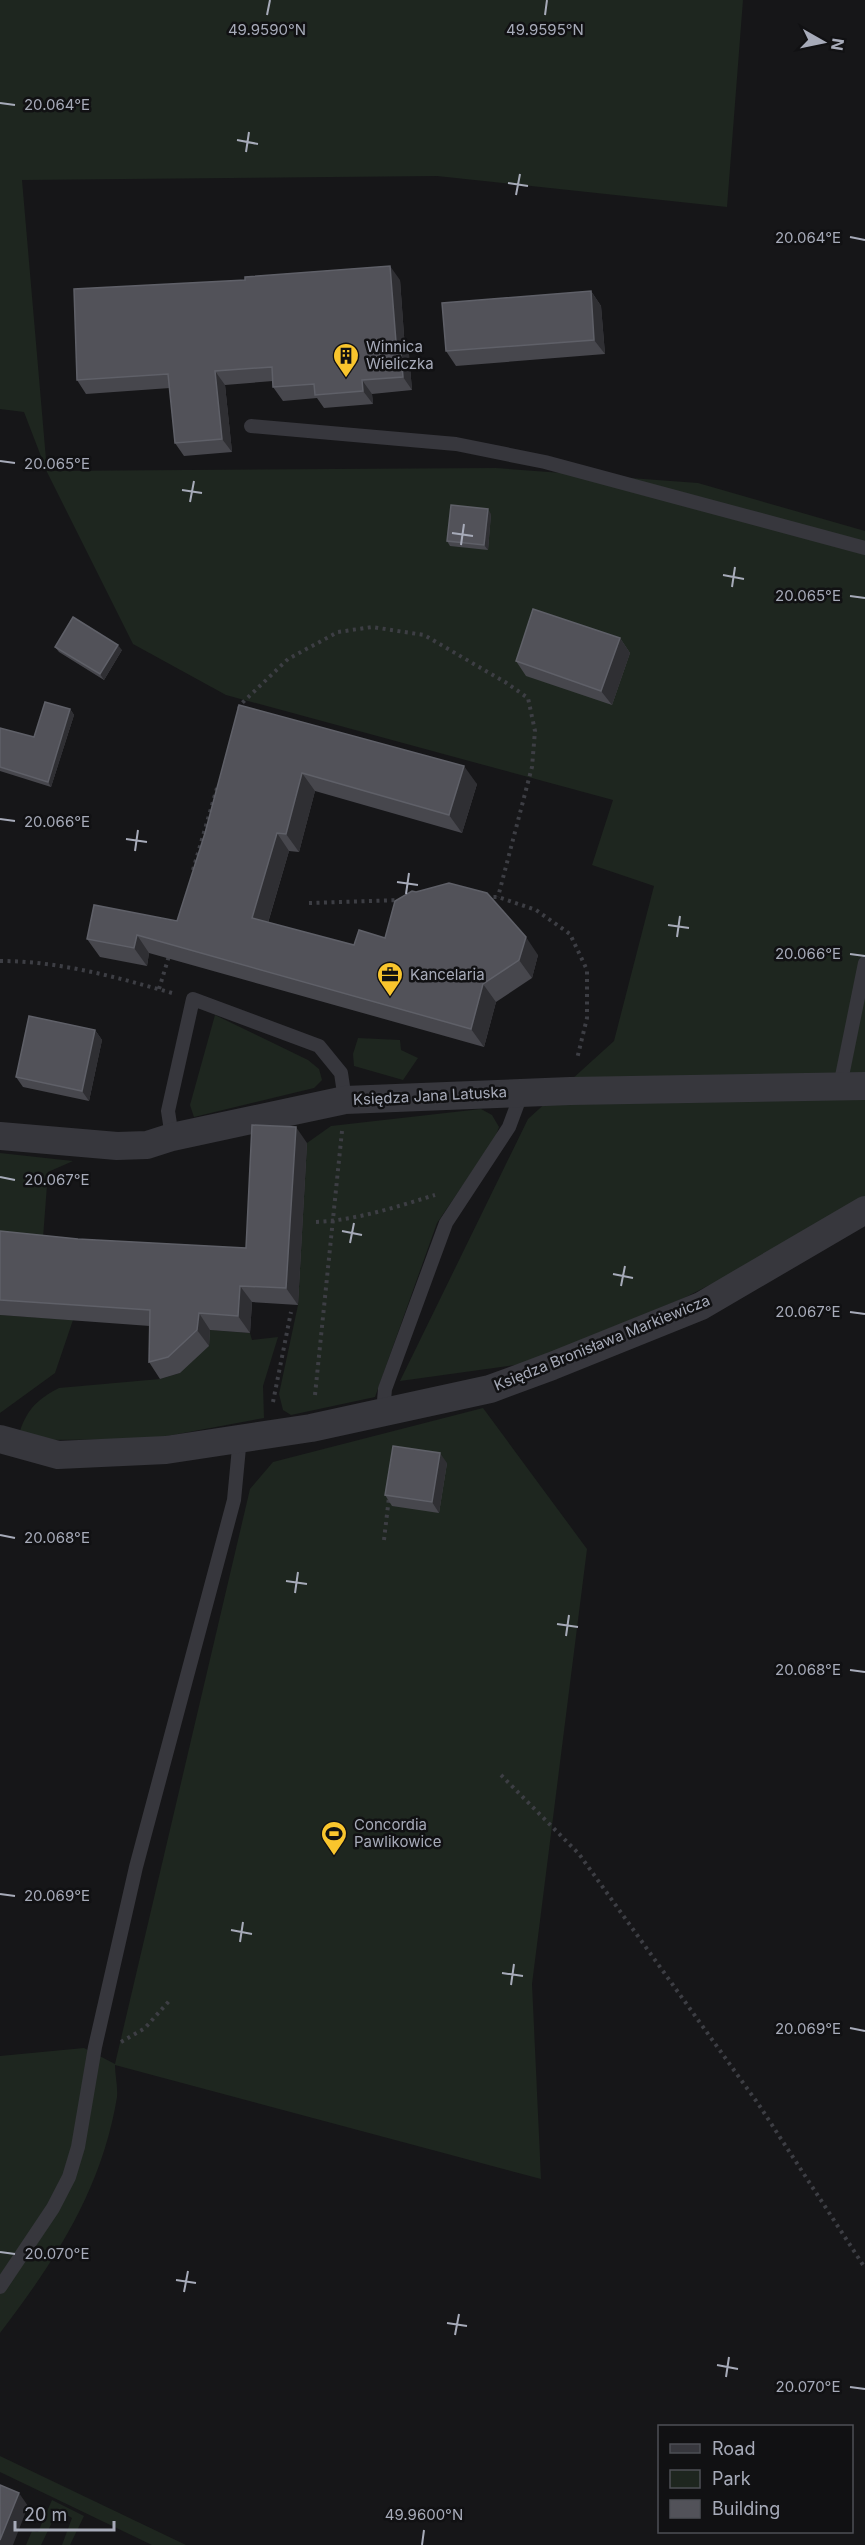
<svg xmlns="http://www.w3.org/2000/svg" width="865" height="2545" viewBox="0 0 865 2545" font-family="Inter,sans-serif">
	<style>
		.green { fill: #1e261f }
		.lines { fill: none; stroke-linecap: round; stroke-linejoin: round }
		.path { stroke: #3d3e44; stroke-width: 4; stroke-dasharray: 3 4.5; stroke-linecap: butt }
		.service { stroke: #37373d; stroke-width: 14 }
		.minor { stroke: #37373d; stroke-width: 28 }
		.wall { fill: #47474d }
		.shaded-wall { fill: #2f2f33 }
		.building { fill: #525259; stroke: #5f6068; stroke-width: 1.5 }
		.ticks { fill: none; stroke: #a7abb9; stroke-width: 2 }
		.labels { text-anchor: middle; stroke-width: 5; stroke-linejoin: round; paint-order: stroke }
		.poi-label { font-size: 15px; fill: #a7abb9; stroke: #111113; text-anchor: start }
		.street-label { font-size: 15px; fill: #a7abb9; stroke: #111113 }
		.ticks-label { font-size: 15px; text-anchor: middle; fill: #a7abb9; stroke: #111113; stroke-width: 5; stroke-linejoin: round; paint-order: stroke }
	</style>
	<rect width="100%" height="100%" fill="#161618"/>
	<path class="green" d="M0,0H743L727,207L437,176L22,180L47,471L496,468L698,483L865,531V1206L684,1298L522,1364L400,1381L528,1119L614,1041L654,886L592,865L613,800L226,695L133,644L47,472L24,412L0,409Z
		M215,1015L308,1060L319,1069L322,1080L314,1088L194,1117L190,1105Z
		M358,1038L400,1040L401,1050L418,1058L403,1080L354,1066L353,1054Z
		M481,1109L492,1115L499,1127L495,1138L437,1223L375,1397L291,1415L283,1410L279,1394L298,1305L307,1143L331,1126Z
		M0,1153L73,1161L48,1172L42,1251L0,1247Z
		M0,1315L73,1320L55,1373L0,1413Z
		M210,1330L250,1333L252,1340L278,1337L263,1386L264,1418L151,1439L42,1440L20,1431C28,1408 38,1399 59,1388L160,1379L180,1373Z
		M483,1408L587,1549L532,1984L541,2179L115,2065C115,2075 118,2087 117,2097C102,2189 55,2261 0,2333V2056L84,2048L115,2064L250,1489L273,1462Z
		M0,2456L186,2545H152L0,2472Z
		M52,2500L84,2516L70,2545H62L72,2518L62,2512H57L41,2545H26L32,2531L38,2532Z"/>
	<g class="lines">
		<path class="path" d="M239,709L240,705L288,659L338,632L372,627L424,635L505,682L528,698L535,731L532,767L498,897
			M193,870L217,788
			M486,897H498L536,910L570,934L587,970V1018L577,1059
			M309,903L401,900
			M0,961C59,961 116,977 172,993
			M159,989L169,956
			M316,1222C357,1220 396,1207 435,1195
			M315,1395L342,1131
			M273,1402L291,1312
			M384,1540L389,1497
			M501,1775L579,1854L759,2105L865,2268
			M121,2042L145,2028L170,2000"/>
		<path class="service" d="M251,426L456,444L545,462L865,548
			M840,1086L865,963
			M172,1137L168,1111L193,999L319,1046L341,1073L345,1100
			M383,1412L385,1389L446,1223L509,1127L522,1092
			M0,2287L53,2208L69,2177L78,2147L95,2047L136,1867L234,1500L240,1437"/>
		<path class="minor" d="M0,1136L117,1146L147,1145L172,1137L345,1100L570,1091L865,1086
			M0,1439L58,1455L166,1450L311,1428L490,1389L552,1366L701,1306L865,1210"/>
	</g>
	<path class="wall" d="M400,280L405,349L409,355L412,390L372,394L373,404L324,408L317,398L283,401L273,387V381L225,385L232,452L184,456L175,443L170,388L86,394L77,380Z
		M591,291L601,306L605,354L456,366L446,351Z
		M491,514L488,550L450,546L447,541Z
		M620,638L630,653L612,705L526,676L516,661Z
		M55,647L122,650L104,680L59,652Z
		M239,705L477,784L462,833L315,791L299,852L289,851L268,923L354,945L385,938L538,955L532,978L496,1002L484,1047L149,953L147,966L100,957L87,939L177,921L205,833Z
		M70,709L74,715L51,787L0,771V728L34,737Z
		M95,1030L102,1040L89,1101L23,1087L16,1077Z
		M307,1143L298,1305L252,1302L250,1333L210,1330L209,1346L180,1373L160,1379L149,1362L150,1326L0,1315V1231L78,1239L246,1248Z
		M447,1463L439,1513L392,1506L385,1495Z"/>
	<path class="shaded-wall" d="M390,266L400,280L405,349L409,355L412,390L403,377L396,342Z
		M591,291L601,306L605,354L594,340Z
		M215,371L225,385L232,452L222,439Z
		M362,380L372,394L373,404L363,391Z
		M488,509L491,514L488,550L484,545Z
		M620,638L630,653L612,705L601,691Z
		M118,645L122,650L104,680L100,674Z
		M70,709L74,715L51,787L48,782Z
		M464,766L477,784L462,833L449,815Z
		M302,773L315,791L299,852L286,834Z
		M277,833L289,851L264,936L252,918Z
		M137,935L149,953L147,966L134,948Z
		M526,937L538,955L532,978L519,960Z
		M483,984L496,1002L484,1047L471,1029Z
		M95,1030L102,1040L89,1101L82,1091Z
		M296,1127L307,1143L298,1305L286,1288Z
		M240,1286L252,1302L250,1333L238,1316Z
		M199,1313L210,1330L209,1346L197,1330Z
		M440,1453L447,1463L439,1513L432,1502Z
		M19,2493L28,2506L13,2545H0V2540Z"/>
	<path class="building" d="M390,266L396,342H400L403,377L362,380L363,391L315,395L314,384L273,387L272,367L215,371L222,439L175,443L168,374L77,380L74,289L245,280V277Z
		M591,291L594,340L446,351L442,303Z
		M451,505L488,509L484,545L447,541Z
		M533,609L620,638L601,691L516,661Z
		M73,617L118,645L100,674L55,647Z
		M45,702L70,709L48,782L0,767V728L34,737Z
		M239,705L464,766L449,815L302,773L286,834L277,833L252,918L354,945L359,930L385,938L395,901L412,891L416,892L449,883L487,893L526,937L519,960L483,984L471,1029L137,935L134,948L87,939L94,905L177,921L205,833Z
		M29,1016L95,1030L82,1091L16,1077Z
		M252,1125L296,1127L286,1288L240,1286L238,1316L199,1313L197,1330L168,1357L149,1362L150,1310L0,1300V1231L78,1239L246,1248Z
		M393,1446L440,1453L432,1502L385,1495Z
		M0,2485L19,2493L0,2540Z"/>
	<path class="ticks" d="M267,15L270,0M545,15L547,0M0,103L15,105M237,140L258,144M246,152L249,132M508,183L528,186M516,195L520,174M850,237L865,240M0,461L15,463M182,490L202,493M190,502L194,481M452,533L473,536M461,545L464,524M723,575L744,579M732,587L735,567M850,596L865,598M0,819L15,821M126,839L147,842M135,851L138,830M397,882L418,885M406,894L409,873M668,925L689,928M677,937L680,916M850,954L865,956M0,1177L15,1180M342,1231L362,1235M350,1243L354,1223M613,1274L633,1278M621,1286L625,1266M850,1312L865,1314M0,1535L15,1538M286,1581L307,1584M295,1593L298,1572M557,1624L578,1627M566,1636L569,1615M850,1670L865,1672M0,1894L15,1896M231,1930L252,1934M240,1942L243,1922M502,1973L523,1976M511,1985L514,1964M850,2028L865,2031M0,2252L15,2254M176,2280L196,2283M184,2292L188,2271M447,2323L467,2326M455,2335L459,2314M717,2365L738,2369M726,2377L729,2357M850,2387L865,2389M422,2545L424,2530"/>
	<defs>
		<symbol id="building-pin" viewBox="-11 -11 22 30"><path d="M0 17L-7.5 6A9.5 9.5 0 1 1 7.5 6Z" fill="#f9c52d" stroke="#111113"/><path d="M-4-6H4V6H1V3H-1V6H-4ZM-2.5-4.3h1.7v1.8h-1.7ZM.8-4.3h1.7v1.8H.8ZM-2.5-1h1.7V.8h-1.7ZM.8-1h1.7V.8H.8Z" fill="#111"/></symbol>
		<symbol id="office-pin" viewBox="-11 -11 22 30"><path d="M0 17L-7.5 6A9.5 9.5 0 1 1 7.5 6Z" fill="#f9c52d" stroke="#111113"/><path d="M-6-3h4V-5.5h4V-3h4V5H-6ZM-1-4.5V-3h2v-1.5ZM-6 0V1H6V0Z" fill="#111"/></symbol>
		<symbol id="stadium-pin" viewBox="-11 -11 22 30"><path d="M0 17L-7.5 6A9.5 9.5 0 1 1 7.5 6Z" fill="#f9c52d" stroke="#111113"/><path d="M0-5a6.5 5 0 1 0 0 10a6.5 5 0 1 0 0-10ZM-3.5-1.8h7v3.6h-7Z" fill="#111"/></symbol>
	</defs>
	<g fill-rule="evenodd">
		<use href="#building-pin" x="331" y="341" width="30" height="40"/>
		<use href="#office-pin" x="375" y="960" width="30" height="40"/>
		<use href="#stadium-pin" x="319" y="1819" width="30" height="40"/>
	</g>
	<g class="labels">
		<g class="poi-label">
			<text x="366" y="352">Winnica<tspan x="366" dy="17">Wieliczka</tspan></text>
			<text x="410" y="980">Kancelaria</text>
			<text x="354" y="1830">Concordia<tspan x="354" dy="17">Pawlikowice</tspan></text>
		</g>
		<g class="street-label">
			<text transform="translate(430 1096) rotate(-3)" y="5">Księdza Jana Latuska</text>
			<text transform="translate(602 1343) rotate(-22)" y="5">Księdza Bronisława Markiewicza</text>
		</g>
	</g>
	<g class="ticks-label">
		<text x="267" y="35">49.9590°N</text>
		<text x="545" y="35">49.9595°N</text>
		<text x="57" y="110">20.064°E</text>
		<text x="808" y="243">20.064°E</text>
		<text x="57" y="469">20.065°E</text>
		<text x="808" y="601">20.065°E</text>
		<text x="57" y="827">20.066°E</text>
		<text x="808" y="959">20.066°E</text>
		<text x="57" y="1185">20.067°E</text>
		<text x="808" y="1317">20.067°E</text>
		<text x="57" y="1543">20.068°E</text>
		<text x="808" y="1675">20.068°E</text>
		<text x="57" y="1901">20.069°E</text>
		<text x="808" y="2034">20.069°E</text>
		<text x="57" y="2259">20.070°E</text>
		<text x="808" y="2392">20.070°E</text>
		<text x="424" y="2520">49.9600°N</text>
	</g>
	<rect x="658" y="2425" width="195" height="108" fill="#111113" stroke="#4d4f55" stroke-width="1.5"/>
	<rect x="670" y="2444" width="30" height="9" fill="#37373d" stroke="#4d4f55" stroke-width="1.5"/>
	<text x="712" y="2455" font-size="18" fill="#a7abb9">Road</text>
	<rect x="670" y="2470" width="30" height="18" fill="#1e261f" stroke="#4d4f55" stroke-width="1.5"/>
	<text x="712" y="2485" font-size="18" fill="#a7abb9">Park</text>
	<rect x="670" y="2500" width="30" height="18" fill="#525259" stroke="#4d4f55" stroke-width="1.5"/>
	<text x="712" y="2515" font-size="18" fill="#a7abb9">Building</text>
	<g transform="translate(823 42) rotate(99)" stroke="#111113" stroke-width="4.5" paint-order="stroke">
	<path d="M0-4.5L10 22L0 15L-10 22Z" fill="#a7abb9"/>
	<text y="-9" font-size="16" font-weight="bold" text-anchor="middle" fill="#a7abb9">N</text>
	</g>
	<path d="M15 2521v9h99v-9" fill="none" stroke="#a7abb9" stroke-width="3"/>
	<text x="24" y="2521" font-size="18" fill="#a7abb9" stroke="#111113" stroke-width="4.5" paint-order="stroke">20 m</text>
</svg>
